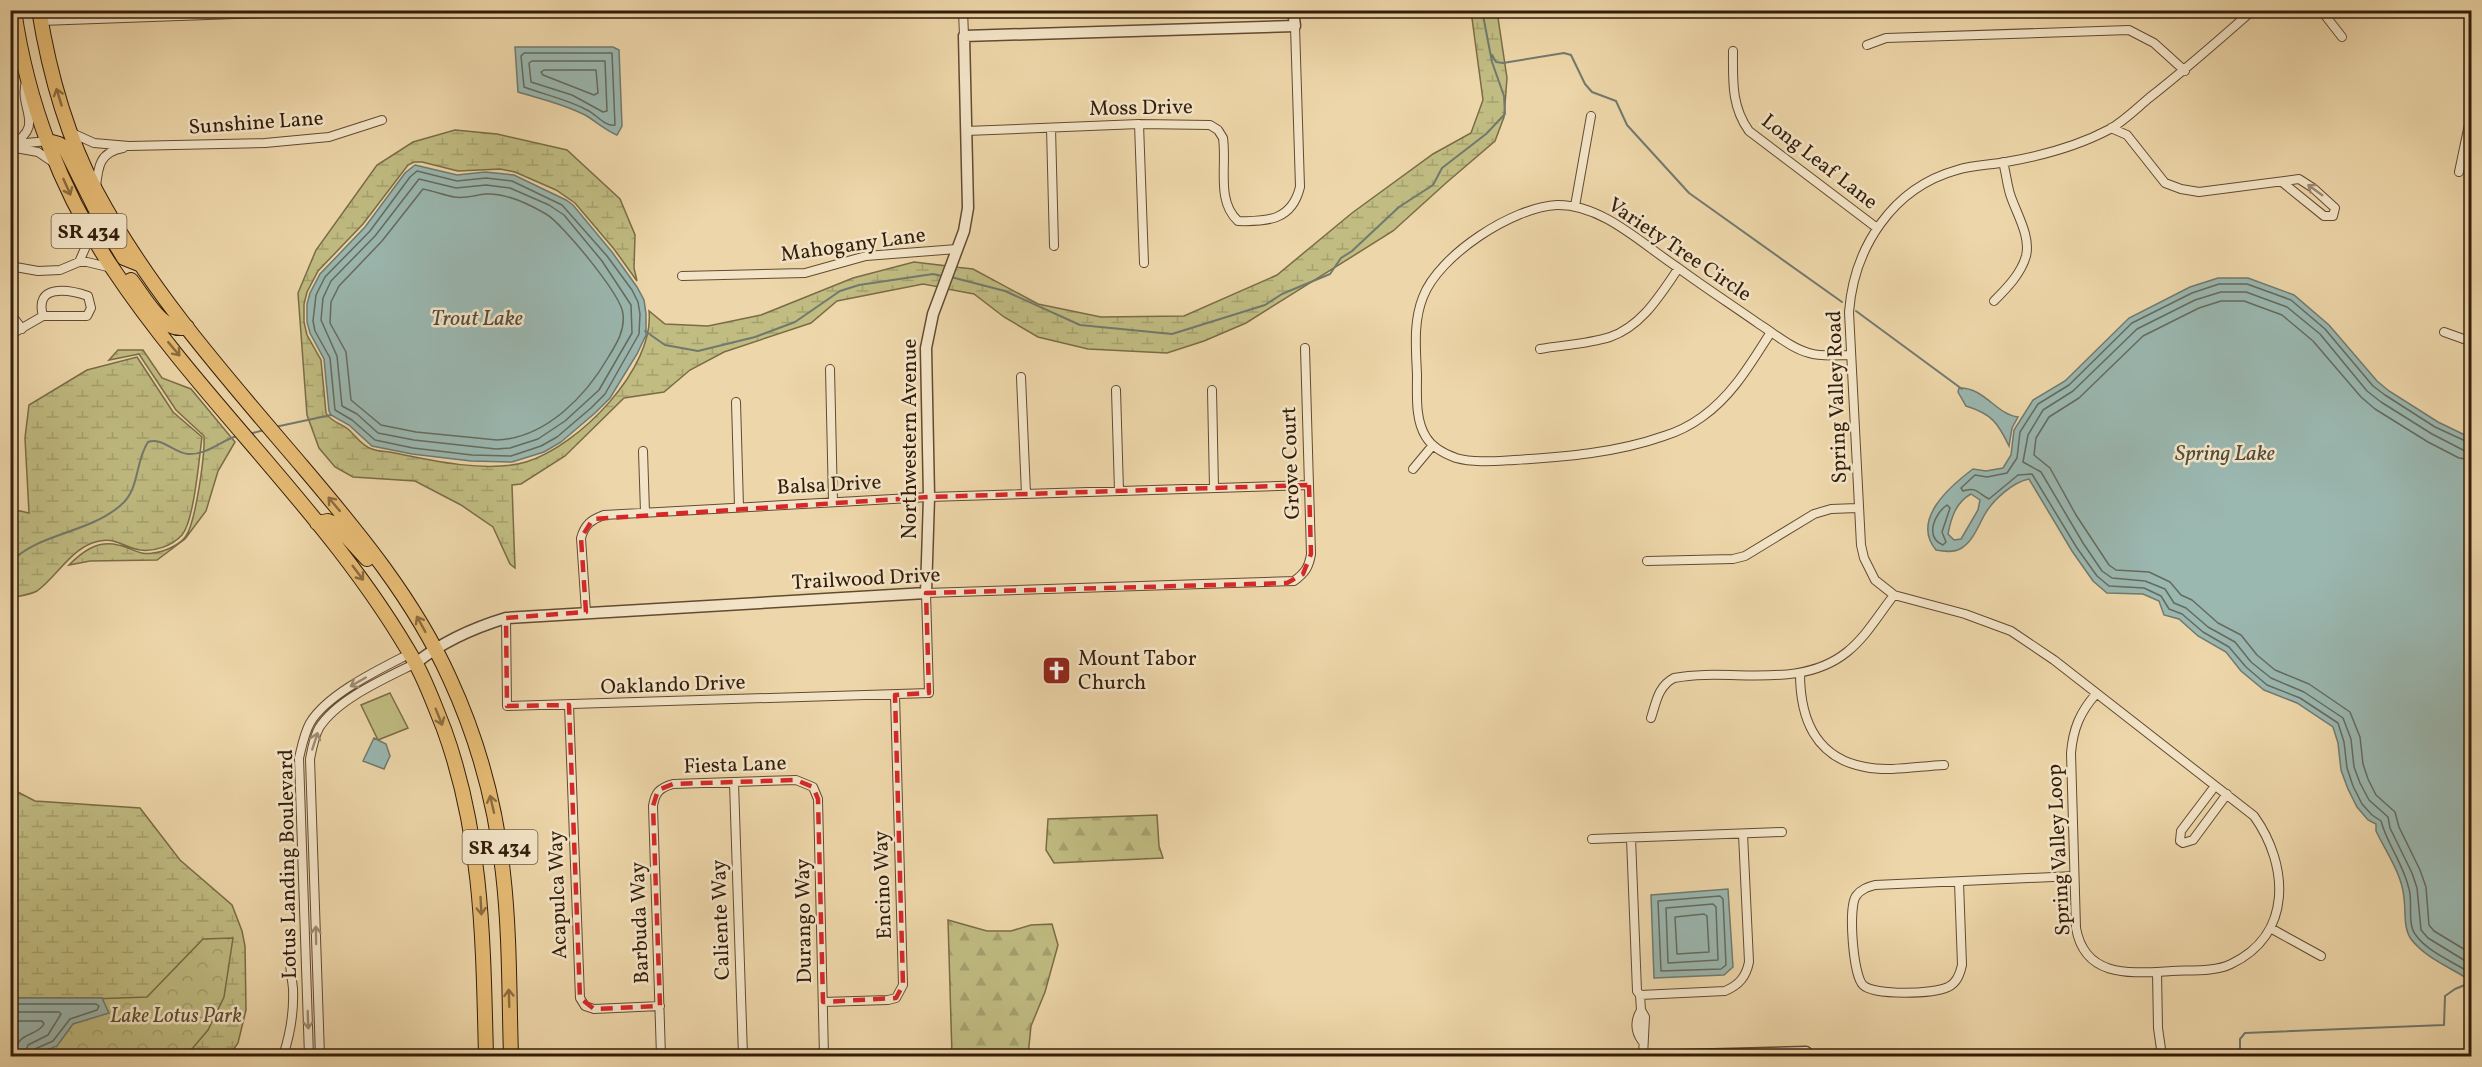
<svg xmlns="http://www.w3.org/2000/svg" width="2482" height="1067" viewBox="0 0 2482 1067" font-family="Vollkorn,serif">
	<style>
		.forest { fill: url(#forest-firs); stroke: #7a6c46; stroke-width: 1.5 }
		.wetland { fill: url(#wetland-marsh); stroke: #7a6c46; stroke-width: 1.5 }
		.park { fill: url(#park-crowns); stroke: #7a6c46; stroke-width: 1.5 }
		.pitch { fill: #c0bc82; stroke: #7a6c46; stroke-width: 1.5 }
		.water { fill: #9ab7b0; stroke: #71796e; stroke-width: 1.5; fill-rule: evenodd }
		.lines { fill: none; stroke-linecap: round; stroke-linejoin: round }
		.shore { stroke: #666a5d; stroke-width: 1.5 }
		.stream { stroke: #71796e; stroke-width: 2 }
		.minor-casing { stroke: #624b32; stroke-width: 10 }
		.tertiary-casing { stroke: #624b32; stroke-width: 13 }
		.primary-casing { stroke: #331d0a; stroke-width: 16 }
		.minor { stroke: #f3e4c7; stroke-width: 8 }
		.tertiary { stroke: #f3e4c7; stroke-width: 10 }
		.primary { stroke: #e6bb74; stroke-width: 14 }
		.oneway { stroke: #8c6c3f }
		.oneway2 { stroke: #9d8a72 }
		.marked { fill: none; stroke: #d62828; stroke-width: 4.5; stroke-dasharray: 12 8; stroke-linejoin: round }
		.labels { text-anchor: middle; stroke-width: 5; stroke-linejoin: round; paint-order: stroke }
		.shield { fill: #f3e4c7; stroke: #6d5943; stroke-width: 1.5 }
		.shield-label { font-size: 20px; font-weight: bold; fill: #331d0a }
		.street-label { font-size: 21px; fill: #331d0a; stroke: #f3e4c7 }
		.poi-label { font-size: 21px; fill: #331d0a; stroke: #f3e4c7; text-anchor: start }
		.park-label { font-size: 21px; font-style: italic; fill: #5d4d2e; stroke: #f3e4c7 }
		.water-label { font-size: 22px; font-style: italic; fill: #524b3c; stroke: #f3e4c7 }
	</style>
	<defs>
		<pattern id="forest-firs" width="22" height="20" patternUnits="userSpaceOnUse" patternTransform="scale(1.5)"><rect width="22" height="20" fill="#c0bc82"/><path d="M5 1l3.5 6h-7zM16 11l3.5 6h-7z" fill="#a5a16f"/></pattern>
		<pattern id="wetland-marsh" width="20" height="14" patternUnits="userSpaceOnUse" patternTransform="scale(1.5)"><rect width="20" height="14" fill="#c0bc82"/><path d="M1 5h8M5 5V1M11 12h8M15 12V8" fill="none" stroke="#a5a16f"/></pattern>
		<pattern id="park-crowns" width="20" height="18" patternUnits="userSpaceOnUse" patternTransform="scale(1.5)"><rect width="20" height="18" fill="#c0bc82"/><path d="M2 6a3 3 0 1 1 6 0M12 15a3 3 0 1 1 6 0" fill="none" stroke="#a5a16f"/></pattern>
	</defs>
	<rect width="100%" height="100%" fill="#edd6a9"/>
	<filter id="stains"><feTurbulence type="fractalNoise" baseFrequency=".00333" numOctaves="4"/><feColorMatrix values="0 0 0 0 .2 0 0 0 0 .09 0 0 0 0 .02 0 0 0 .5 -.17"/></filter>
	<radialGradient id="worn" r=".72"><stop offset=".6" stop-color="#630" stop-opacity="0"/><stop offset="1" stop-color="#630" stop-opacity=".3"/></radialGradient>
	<path class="forest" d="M1157,815L1159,846L1163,858L1054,863L1046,850L1048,819Z
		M948,920L987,931H1011L1031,925L1052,924L1058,945L1045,992L1031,1026L1028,1056H952Z"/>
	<path class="wetland" d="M1471,11H1496L1498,18L1507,78L1504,117L1495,141L1446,183L1393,231L1246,323L1204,341L1167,353L1088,349L1038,337L1004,317L974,294L947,289L955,267L973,269L1038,304L1101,317L1184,316L1277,275L1352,213L1433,154L1471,133L1483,100Z
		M455,130L497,134L567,150L620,199L635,235L634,268L637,281L614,249L575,203L556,190L515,172L500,169L458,171L422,162H414L408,165L363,224L318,271L307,292L304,304V322L307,335L321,360L326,413C331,422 340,423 348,429C356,436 362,446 372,449C379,452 387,451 395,453C432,461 489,473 526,462C579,446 655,368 649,311L665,324L708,326L761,315L853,278L914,262L947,266L939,287L923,284L837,301L811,323L724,352L690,370L664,392L624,398L565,456L521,484L512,485L515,568L510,564L493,527L461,505L415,481L353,477L335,467L319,448L307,415L298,293L316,250L377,165L413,142Z
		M118,350H143L162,378L191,389L235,442L218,471L206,511L185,539L157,560L90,561L69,565C82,552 97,540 118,545C131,547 139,556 153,553C164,552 180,545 186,536C196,521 205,454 204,436L176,410L139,354L109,360Z
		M137,357L173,412L202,437C199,459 194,521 182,535C172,546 154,552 140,550C122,547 114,535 92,543C69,552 56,577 37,591C30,595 18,596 11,598L12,571L11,509L29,513L25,438L29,405L87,370Z
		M10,788L35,801L140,808L180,860L232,905L242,931L245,946L246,1010L238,1043L229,1056H32L101,998H11Z"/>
	<path class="park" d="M233,938L224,997L208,1030L186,1056H11L10,1002L147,997L203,939Z"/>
	<path class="pitch" d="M390,693L408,728L378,740L361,705Z"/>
	<path class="water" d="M515,47H613L619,50L622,126L617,135C605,130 597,122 585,115C564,104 541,99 518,92Z
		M415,165L457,175L485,172L514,175L566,200L573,205L612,252L637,287L644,300L646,314V335L637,354L610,398L595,413L561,442L544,452L512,462L471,461L412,454L372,446L349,425L331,415L329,411L324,359L310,333L307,322V304L310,293L320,274L365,227L405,173Z
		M2218,278H2248L2294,295L2329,325L2377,381L2389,391L2438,422L2471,438V981C2452,968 2425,958 2411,939C2403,928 2406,911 2404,898C2402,874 2386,852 2376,831V824L2368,820L2357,807L2348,789L2341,770L2338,743L2333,727L2297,703L2264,690L2241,671L2226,652L2198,636L2179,619L2164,615L2159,601L2143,594L2107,593L2093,581L2072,551L2029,479C2013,482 1993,500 1985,514C1978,526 1973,542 1960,549C1953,553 1944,551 1936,550C1911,520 1949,487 1973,469L1986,471L2003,468L2011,455L2014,430L2033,400L2065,381L2129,318L2190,287ZM1971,494L1980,500L1978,510L1961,539L1954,540L1948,534C1951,518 1956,502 1971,494Z
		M1959,388C1984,387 1997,415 2018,417L2012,428L2009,446C1998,423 1992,414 1966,406L1958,392Z
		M374,738L386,744L390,756L384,769L363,761Z
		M1728,889L1733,967L1724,975L1654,978L1651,895Z
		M11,998H102L109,1013L73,1024L57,1046L32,1056H11Z"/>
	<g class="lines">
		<path class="shore" d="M524,53H612L615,125C605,127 596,114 587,110C567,99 545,95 524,87L521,56Z
			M532,61H605L607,111L603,112L572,95L531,82L529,63Z
			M544,70H596L598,93L594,95L543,75L541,72Z
			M417,171L457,181L486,178L512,181L562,205L607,256L632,290L638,302L640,314L639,334L605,394L591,408L557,437L541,446L511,456L472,455L413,448L375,440L352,420L335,410L330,358L315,331L313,321L316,295L325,277L370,231L410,177Z
			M419,179L456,188L486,185L510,188L549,205L564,215L602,261L631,305L632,333L599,390L565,421L538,439L510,448L496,449L414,440L378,433L357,414L342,406L337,356L321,320L323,298L331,281L375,236Z
			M423,189C433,191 444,195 454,197C465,199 475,195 486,194C506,193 529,204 546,214C562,223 622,296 623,314C625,330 617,343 609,356C586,396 546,438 497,440L416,432L381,425L351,400L346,352L330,323L331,302L339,286L382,241Z
			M2472,444L2435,427L2385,395L2373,386L2325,329L2291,300L2247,284H2219L2192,293L2132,323L2069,385L2038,404L2020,432L2017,458L2007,473L1987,477L1975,475L1961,488L1963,491C1976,486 1979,494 1989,499L2018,475L2032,474L2077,548L2097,576L2109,586L2144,588L2161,596L2169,609L2182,614L2203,632L2229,647L2246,667L2267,685L2300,698L2338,723L2344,742L2347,768L2353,786L2362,804L2372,815L2381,821C2387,844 2404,865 2409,889C2413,902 2407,922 2415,934C2427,952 2454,962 2472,974
			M2472,451L2463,450L2432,434L2381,402L2367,391L2320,334L2287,307L2246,292H2221L2195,300L2137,329L2073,391L2043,410L2028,435L2023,462L2041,472L2083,543L2102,571L2112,578L2145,581L2165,589L2174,603L2186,608L2208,627L2235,642L2251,662L2271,678L2304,692L2343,718L2351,739L2354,767L2360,783L2369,800L2388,817L2390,828L2412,873L2417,888L2421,930L2428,938L2472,965
			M2472,460L2459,458L2428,442L2375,409L2361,397L2313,341L2282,315L2244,301H2221L2199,308L2143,336L2079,398L2049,417L2036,438L2034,455L2050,468L2076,515L2109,565L2116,570L2149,572L2170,582L2181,595L2192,600L2218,623L2241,635L2257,655L2275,670L2309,684L2350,712L2360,737L2363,764L2368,779L2376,795L2395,812L2399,827L2420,870L2426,887L2429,925L2434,931L2472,954
			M1947,505L1950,508L1942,532L1946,542L1943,545C1924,537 1935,513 1947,505Z
			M1720,896L1723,899L1726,965L1721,969L1661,971L1658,901Z
			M1713,904L1716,907L1718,960L1668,963L1666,908Z
			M1704,914L1707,916L1709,952L1677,954L1675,917Z
			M10,1004H96L99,1006L97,1010L70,1019L53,1041L35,1049L32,1056
			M10,1012H59L61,1014L48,1035L28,1045L24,1056
			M10,1021H42L44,1024C36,1038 16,1030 15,1056"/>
		<path class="stream" d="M1492,55L1496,62L1503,63L1564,53L1571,55L1585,84L1592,92L1616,101L1627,125L1689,193L1842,302
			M951,277L1005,291L1080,325L1172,334L1265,305L1282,294L1330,274L1341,258L1352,251L1399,207L1433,185L1442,168L1486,134L1505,114L1504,96L1492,62L1482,10
			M1856,311L1962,389
			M645,331L665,345L698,351L755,337L795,322L840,291L859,285L933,274L942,276
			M275,427L331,415
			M249,434L264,430
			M10,563C37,533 88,534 121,505C140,489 135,461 148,442C162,437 174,453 188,454C207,455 220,441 237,436
			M2240,1056V1039L2245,1033L2444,1025L2445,996L2455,989L2472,982"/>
		<defs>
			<path id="minor" d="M963,10L964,36
				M2321,10L2342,37
				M41,21L349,10
				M2472,32V62
				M1867,45L1886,38L2129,30L2154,43L2185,71
				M1733,51C1733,80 1731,106 1749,131L1877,228
				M1139,124L1144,263
				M1051,128L1054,246
				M2111,128L2127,135L2165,183L2181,189L2199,192L2299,179L2313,188L2335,208L2333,216H2324L2282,182
				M966,131L1139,124L1210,125L1218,130L1223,138C1227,166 1216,201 1238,221C1268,222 1292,220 1300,187L1295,26
				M72,133L94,143L129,146L265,143L329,137L382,120
				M12,144C47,125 16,107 27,79
				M15,144L48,141
				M10,147L38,152L54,163
				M2459,172L2472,110
				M96,187C98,166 100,152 123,148
				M1575,206L1591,116
				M79,262L87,244L88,232
				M10,266L38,271L60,270L79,262H87L112,268
				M682,276L805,273L866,256L957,249
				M1994,301C2006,289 2021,274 2026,256C2031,236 2016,213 2010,194C2007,184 2006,173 2003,162
				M10,313L22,329
				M1771,332C1751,363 1733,395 1702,417C1691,425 1677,432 1664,436C1616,453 1564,457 1514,460C1495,461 1474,463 1456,458C1445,454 1432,447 1426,437C1415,420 1417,395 1417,375C1416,349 1413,322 1423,297C1439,255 1513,207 1557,205C1602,204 1642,244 1677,267C1704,287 1732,305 1759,324C1775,334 1791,348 1809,353C1822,357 1837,355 1851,355
				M2444,332L2472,342
				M10,335L43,316H87L91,308L88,296C68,289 34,284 43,316
				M1540,349C1563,345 1588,344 1610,337C1642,326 1660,295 1678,269
				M830,369L833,502
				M1021,377L1026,494
				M1116,390L1119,491
				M1212,390L1214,488
				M736,402L739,507
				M643,451L645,512
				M1413,469L1433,445
				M1647,561L1733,559L1745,556L1814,514L1831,509L1857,508
				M586,612L581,538C585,524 591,520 604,515L929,497L1309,485
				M506,618L507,706L929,693L926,593L1294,581C1305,573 1309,567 1311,554L1305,348
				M1800,673C1800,718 1815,758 1865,767C1890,772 1919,766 1944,765
				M2096,694C2080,712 2073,729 2071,753L2076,928C2085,979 2132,973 2172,971C2190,970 2215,972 2231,964C2293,935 2289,865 2254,816L2054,660L2011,631L1965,614L1894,595L1875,580L1864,558L1861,545L1849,312C1854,248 1892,188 1957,170C1973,165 1990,165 2006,162C2041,156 2078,146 2110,129C2124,121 2137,108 2149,98C2185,70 2219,40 2253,10
				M569,705L580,998L585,1006L594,1009L660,1006
				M1651,718C1656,703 1658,686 1674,678C1730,667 1799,691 1847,652C1866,637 1879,614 1894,595
				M734,783L743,1056
				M2215,786L2181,831L2180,841L2183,843L2193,840L2227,794
				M1631,838L1637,991L1640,995
				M1592,839L1782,832
				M1959,882L1962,965C1960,974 1957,983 1948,987C1934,994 1874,996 1863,985C1853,975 1848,908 1856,896C1861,889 1868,887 1875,885L2074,876
				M2272,929L2321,956
				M2157,972L2158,1028L2162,1056
				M823,1002L888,1000L896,998L903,985L895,695
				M1641,1010C1635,1020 1635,1031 1642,1041
				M283,1056C290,1035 294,1012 293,989C292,976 288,964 292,951
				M309,1056L299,758C302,746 304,734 310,723C327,694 380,669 409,654
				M320,1056L310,759C312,749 314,737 319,728C337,699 386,678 416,663
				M661,1056L653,806C655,793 659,788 673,784L796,780L813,787L818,799L824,1056
				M1643,1056L1645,1017L1641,1010L1640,995L1725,991C1739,985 1746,977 1749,962L1743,834"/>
			<path id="tertiary" d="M416,663C442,642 473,628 506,618L926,593L929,497L926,348L933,314L964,231L968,208L964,36L1295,26L1293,10
				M1655,1056L1806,1052V1056"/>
			<path id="primary" d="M14,10C27,102 61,192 113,269C205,407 334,518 416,664C427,684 435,707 444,729C483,837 483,943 486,1056
				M39,10C49,72 67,136 96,191C150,292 228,379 302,466C358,532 414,599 450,679C478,740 496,806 503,873C510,934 509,995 511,1056
				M48,141L59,144L65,148L102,222L124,258L139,264
				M131,280C144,296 163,335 187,327
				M317,523L328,521L335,524L367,559"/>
		</defs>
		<use href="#minor" class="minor-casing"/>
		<use href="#tertiary" class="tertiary-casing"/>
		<use href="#primary" class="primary-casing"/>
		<use href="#minor" class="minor"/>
		<use href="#tertiary" class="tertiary"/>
		<use href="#primary" class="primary"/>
	</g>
	<defs><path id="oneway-shaft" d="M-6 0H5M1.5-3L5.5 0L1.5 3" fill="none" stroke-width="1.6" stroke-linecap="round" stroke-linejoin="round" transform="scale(1.5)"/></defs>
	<g class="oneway">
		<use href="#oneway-shaft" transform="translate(59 97) rotate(-107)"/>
		<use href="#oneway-shaft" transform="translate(67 187) rotate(66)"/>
		<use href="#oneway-shaft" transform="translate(174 349) rotate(50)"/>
		<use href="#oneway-shaft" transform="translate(334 504) rotate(-130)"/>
		<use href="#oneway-shaft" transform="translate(358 573) rotate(53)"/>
		<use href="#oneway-shaft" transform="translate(421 624) rotate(-119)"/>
		<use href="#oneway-shaft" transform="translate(439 717) rotate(68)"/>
		<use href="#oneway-shaft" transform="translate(492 804) rotate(-103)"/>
		<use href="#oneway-shaft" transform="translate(481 906) rotate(87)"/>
		<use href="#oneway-shaft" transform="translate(509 998) rotate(-92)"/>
	</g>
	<g class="oneway2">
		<use href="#oneway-shaft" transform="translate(2315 190) rotate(-144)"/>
		<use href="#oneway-shaft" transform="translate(358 682) rotate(150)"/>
		<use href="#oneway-shaft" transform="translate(315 741) rotate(-72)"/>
		<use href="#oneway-shaft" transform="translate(316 935) rotate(-91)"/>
		<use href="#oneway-shaft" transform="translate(308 1020) rotate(88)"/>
	</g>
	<path class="marked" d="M1309,485L1311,554L1303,574L1287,583L926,593L929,693L895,695L903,985L896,998L823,1002L818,799L813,787L796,780L673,784L658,790L653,806L660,1006L594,1009L580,998L569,705L507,706L506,618L586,612L581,538L593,519L929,497Z"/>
	<defs>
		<symbol id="church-square" viewBox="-11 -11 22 22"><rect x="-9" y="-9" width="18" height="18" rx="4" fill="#8f2418" stroke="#f3e4c7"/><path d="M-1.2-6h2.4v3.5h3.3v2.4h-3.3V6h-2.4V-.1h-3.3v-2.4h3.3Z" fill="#fff"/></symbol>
	</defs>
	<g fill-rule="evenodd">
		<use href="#church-square" x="1040" y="654" width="33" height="33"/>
	</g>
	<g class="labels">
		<g class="shield">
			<rect x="51.5" y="214" width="75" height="34" rx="4.5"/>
			<rect x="462.5" y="830" width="75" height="34" rx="4.5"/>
		</g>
		<g class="shield-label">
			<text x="89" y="238">SR 434</text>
			<text x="500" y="854">SR 434</text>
		</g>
		<g class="street-label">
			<text transform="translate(1141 107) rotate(-1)" y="7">Moss Drive</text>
			<text transform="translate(256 122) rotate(-4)" y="7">Sunshine Lane</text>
			<text transform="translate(1820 161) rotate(38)" y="7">Long Leaf Lane</text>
			<text transform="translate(853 244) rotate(-8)" y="7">Mahogany Lane</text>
			<text transform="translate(1680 249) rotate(34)" y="7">Variety Tree Circle</text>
			<text transform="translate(1836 397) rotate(-92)" y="7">Spring Valley Road</text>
			<text transform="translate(909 439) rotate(-90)" y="7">Northwestern Avenue</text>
			<text transform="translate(1290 463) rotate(-92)" y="7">Grove Court</text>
			<text transform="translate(829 484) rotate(-3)" y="7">Balsa Drive</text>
			<text transform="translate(866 578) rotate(-3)" y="7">Trailwood Drive</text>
			<text transform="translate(673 684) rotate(-2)" y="7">Oaklando Drive</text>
			<text transform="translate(735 764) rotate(-2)" y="7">Fiesta Lane</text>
			<text transform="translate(2058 850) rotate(-93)" y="7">Spring Valley Loop</text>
			<text transform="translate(287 864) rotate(-91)" y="7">Lotus Landing Boulevard</text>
			<text transform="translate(882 885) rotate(-92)" y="7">Encino Way</text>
			<text transform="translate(557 895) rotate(-92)" y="7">Acapulca Way</text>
			<text transform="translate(720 920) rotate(-92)" y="7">Caliente Way</text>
			<text transform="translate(803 921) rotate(-91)" y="7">Durango Way</text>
			<text transform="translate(639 923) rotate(-92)" y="7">Barbuda Way</text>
		</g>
		<g class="poi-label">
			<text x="1078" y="665">Mount Tabor<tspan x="1078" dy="24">Church</tspan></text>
		</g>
		<g class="park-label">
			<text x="176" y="1022">Lake Lotus Park</text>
		</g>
		<g class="water-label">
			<text x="477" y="325">Trout Lake</text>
			<text x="2225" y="460">Spring Lake</text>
		</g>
	</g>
	<rect width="2482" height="1067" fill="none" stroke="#edd6a9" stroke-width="36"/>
	<rect x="12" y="12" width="2458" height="1043" fill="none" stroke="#331d0a" stroke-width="3"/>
	<rect x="18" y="18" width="2446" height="1031" fill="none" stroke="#331d0a" stroke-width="1.5"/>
	<rect width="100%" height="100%" filter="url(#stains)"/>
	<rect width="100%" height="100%" fill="url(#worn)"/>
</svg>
